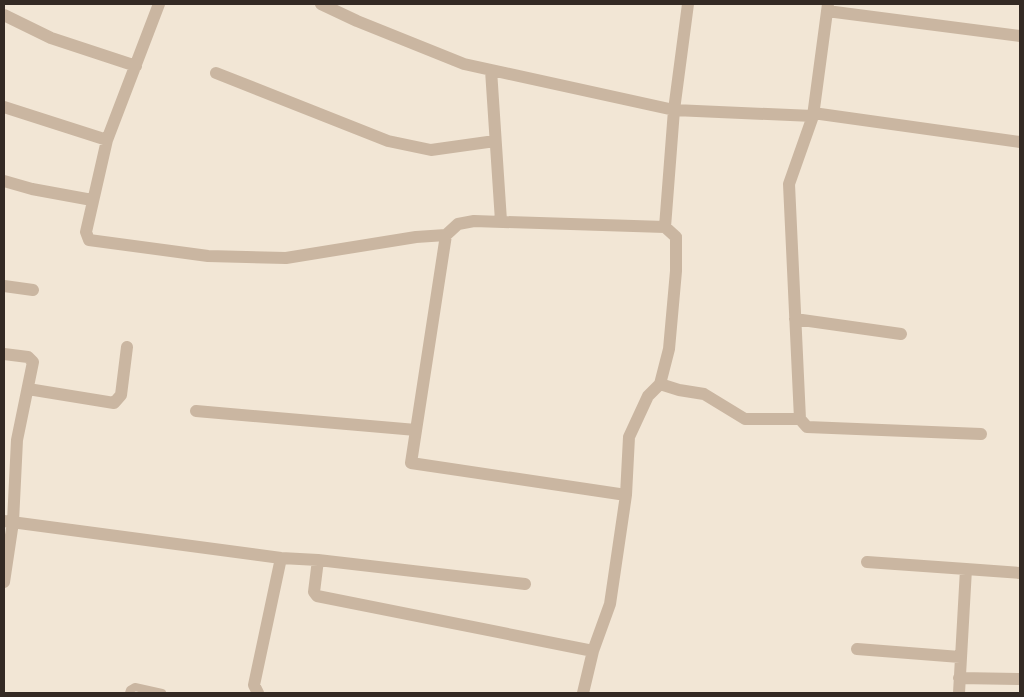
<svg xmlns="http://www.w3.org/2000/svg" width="1024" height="697" viewBox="0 0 1024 697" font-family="'DejaVu Sans',sans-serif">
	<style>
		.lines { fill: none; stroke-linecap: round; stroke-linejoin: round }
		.lane { stroke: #cab6a1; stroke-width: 8 }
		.street { stroke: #cab6a1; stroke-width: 12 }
	</style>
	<rect width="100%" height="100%" fill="#f2e6d5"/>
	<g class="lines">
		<path class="lane" d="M129,693L130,690L135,687L162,693"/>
		<path class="street" d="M159,4L107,140L86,232L89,240L208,256L286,258L416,237L446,235L458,224L474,221L665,227
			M321,4L357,21L464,64L674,110L813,116
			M827,11L1020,36
			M4,15L51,38L136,66
			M491,70L501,221
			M216,73L388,141L431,150L495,141
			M4,107L107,140
			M813,113L1020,142
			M4,181L32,189L92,200
			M446,235L411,463L626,495
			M4,286L33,290
			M795,319L901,334
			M4,354L28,357L33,362L17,440L13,522L4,582
			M660,384L679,390L704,394L745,419H800L789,184L813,116L828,4
			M28,389L114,403L121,395L127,347
			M196,411L416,430
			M800,419L807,427L981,434
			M4,521L281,558L318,560L314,592L317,596L593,651
			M318,560L525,584
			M867,562L966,569L959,693
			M966,569L1020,573
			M857,649L960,657
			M959,678L1020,679
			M258,693L254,685L281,558
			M583,693L593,651L610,604L626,495L629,437L648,396L660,384L669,349L676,271V237L665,227L674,110L688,4"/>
	</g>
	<rect width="1024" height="697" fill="none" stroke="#342a24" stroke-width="10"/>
</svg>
